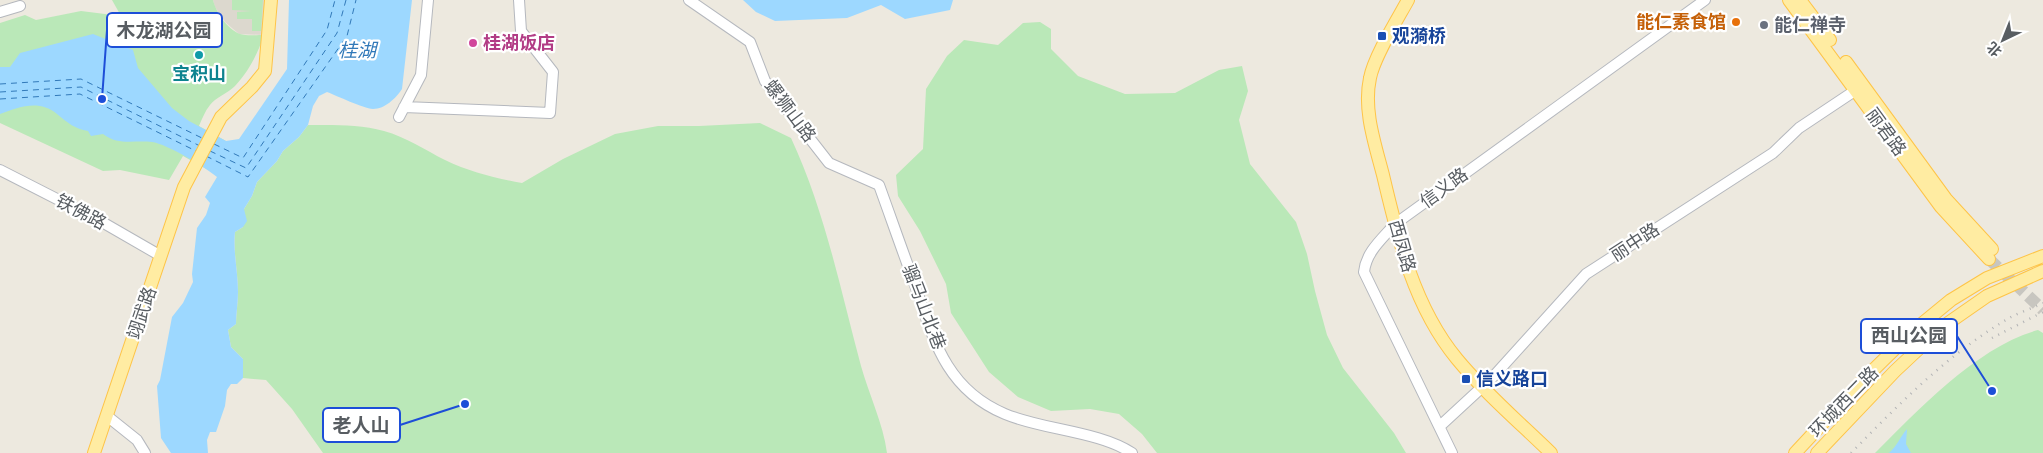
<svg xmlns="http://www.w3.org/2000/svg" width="2043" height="453" viewBox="0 0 2043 453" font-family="'Fira Sans Condensed','Noto Sans SC',sans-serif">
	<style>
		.education { fill: #dcd8ce }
		.green { fill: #bae8b8 }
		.water { fill: #9dd8ff }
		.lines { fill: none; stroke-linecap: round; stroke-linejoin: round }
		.ferry { stroke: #3179b9; stroke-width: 1; stroke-dasharray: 6 5; stroke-linecap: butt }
		.major-tunnel { stroke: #c8c6c0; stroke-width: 12; stroke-dasharray: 12 6; stroke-linecap: butt }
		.minor-casing { stroke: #b5b8be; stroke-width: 12 }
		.major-casing { stroke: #fec447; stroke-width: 14 }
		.minor { stroke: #fff; stroke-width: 10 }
		.major { stroke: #ffeca2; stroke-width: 12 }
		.rail { stroke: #b3b4b5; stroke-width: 2.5; stroke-dasharray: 1 6; stroke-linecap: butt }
		.food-dot { fill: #e8710a; stroke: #fff; stroke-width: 2 }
		.worship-dot { fill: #6b7280; stroke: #fff; stroke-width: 2 }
		.transit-dot { fill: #1a4fb4; stroke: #fff; stroke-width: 2 }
		.hotel-dot { fill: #d1479c; stroke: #fff; stroke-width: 2 }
		.culture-dot { fill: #0f9aa8; stroke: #fff; stroke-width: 2 }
		.labels { text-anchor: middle; stroke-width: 4.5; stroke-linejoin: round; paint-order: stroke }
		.food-label { font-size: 18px; font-weight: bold; fill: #c56008; stroke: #fff; text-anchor: end }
		.worship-label { font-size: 18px; font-weight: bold; fill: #5b616d; stroke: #fff; text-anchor: start }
		.transit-label { font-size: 18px; font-weight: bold; fill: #164399; stroke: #fff; text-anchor: start }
		.hotel-label { font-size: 18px; font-weight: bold; fill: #b23c85; stroke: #fff; text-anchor: start }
		.culture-label { font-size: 18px; font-weight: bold; fill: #0d838f; stroke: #fff }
		.street-label { font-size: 18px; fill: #585d62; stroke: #fff }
		.water-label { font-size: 19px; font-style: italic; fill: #3179b9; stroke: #fff }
		.leader { fill: none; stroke: #1d4ed8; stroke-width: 2 }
		.callout-dot { fill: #1d4ed8; stroke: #fff; stroke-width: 2 }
		.callout { fill: #fff; stroke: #1d4ed8; stroke-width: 2 }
		.callout-label { font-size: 19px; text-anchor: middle; font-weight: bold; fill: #585d62 }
	</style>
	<rect width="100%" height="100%" fill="#ede9df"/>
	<path class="education" d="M213,0H265L264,35L239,34L225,22L215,7Z"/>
	<path class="green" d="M112,0H213C216,12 227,29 240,34C246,36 257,35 264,35C257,55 249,71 235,86C228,93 215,98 210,105C205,111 202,119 199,126L226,141L210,171L183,156L169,180L120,170L103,171L0,123V23L25,15L36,20L81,11L121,16Z
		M232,0H263L261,31H252V19H237V12L252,11L232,10Z
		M1040,22L1051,29V49L1078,76L1125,94L1175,93L1219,70L1242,66L1248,91L1239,120L1250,164L1296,222L1307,254L1315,291L1327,335L1343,368L1394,433L1406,453H1157L1142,434L1119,414L1090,409L1051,411L1018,397L989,372L951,313L946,284L920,231L898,196L896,175L923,149L926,89L947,56L964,40L998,45L1023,23Z
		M760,123L791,138C825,211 840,288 861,366C869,395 883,423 887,453H323L292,409L266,380L243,378V359L231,347L228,330L236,324C236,314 238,303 238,292C238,271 233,253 235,232L243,227L244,209L252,196L257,182L277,161L283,151L299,137L308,125C333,125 359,124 384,131C406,137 425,150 445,160C470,172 495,178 522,183L563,159L615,134L658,126H699Z
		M2038,330L2043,333V453H1875C1918,410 1978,346 2038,330Z"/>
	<path class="water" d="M289,0H412L402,89C396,98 385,109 373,109C363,108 337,96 327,92L319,96L313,106L308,125L299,137L283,151L277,161L257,182L252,196L244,209L247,221L243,227L235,232C233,253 238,271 238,292C238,303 236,314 236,324L228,330L231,347L243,359V378L237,384H231L227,390L225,406L216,432H210L207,440L208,453H171L161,438L157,386L160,380L172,317L183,303L193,282L192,274L197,228L206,215L210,203L205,197L217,177C205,167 167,144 152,142C133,140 119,146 103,134L91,136L88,131C75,129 68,123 57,114C39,99 19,107 0,114V67H10L20,53L93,34L133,50L138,68L172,108L189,121L226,141L239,139L287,69Z
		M743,0H958H953L950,10L905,19L881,5L847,18L775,21L756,12Z
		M1907,429L1906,444L1911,453H1889C1897,446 1900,437 1907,429Z"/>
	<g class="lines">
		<path class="ferry" d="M0,84L81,79L204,139
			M0,92L81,87L200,146
			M0,99L80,94L196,151
			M214,144L243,158L327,30L335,0
			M210,151L246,168L337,33L346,0
			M206,156L248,177L347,36L356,0"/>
		<path class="major-tunnel" d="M1989,259L2043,310"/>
		<defs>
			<path id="minor" d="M689,0L750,42L765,81L829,163L879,185C891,218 902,250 914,282C933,338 945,389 1005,414C1043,430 1098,431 1132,453
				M0,12L20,6
				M404,107L550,113L553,72L521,31L519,0
				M399,117L421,75L428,0
				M0,170L102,222L161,256
				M107,416L137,440L145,453
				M1440,426L1492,378L1586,274L1773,153L1799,128L1856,90
				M1452,453L1364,272C1366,252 1382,239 1395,224L1705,0"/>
			<path id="major" d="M1408,0C1397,20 1374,57 1370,78C1363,110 1375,144 1383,175C1398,239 1414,307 1457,359C1485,393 1519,422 1551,453
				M1789,0L1941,207L1989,259
				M1800,0L1830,40
				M1846,62L1946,199L1992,249
				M94,453L184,187L221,117L252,87L265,71L271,0
				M1795,453L1862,381L1912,332L1951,300L1987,278L2043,256
				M1817,453L1895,371L1941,328L1987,296L2043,271"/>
		</defs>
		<use href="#minor" class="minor-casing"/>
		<use href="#major" class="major-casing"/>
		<use href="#minor" class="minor"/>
		<use href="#major" class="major"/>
		<path class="rail" d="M1992,338L2043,312
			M1851,453C1900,403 1950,352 2011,317C2021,312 2033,308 2043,303"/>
	</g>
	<circle class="food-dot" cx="1736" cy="22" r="5"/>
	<circle class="worship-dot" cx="1764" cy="25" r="5"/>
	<g class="transit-dot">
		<rect x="1377" y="31" width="10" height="10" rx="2.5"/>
		<rect x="1461" y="374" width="10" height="10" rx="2.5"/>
	</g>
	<circle class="hotel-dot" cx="473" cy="43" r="5"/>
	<circle class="culture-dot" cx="199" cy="55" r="5"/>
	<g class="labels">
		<g class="food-label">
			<text x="1726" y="28">能仁素食馆</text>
		</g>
		<g class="worship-label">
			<text x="1774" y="31">能仁禅寺</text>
		</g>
		<g class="transit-label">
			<text x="1392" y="42">观漪桥</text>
			<text x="1476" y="385">信义路口</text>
		</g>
		<g class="hotel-label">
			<text x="483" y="49">桂湖饭店</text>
		</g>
		<g class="culture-label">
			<text x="199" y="80">宝积山</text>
		</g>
		<g class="street-label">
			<text transform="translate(790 111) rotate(53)" y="6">螺狮山路</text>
			<text transform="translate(1886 132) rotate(54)" y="6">丽君路</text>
			<text transform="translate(1444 188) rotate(-36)" y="6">信义路</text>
			<text transform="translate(81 212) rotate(28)" y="6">铁佛路</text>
			<text transform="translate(1635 242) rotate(-33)" y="6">丽中路</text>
			<text transform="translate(1402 246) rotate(74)" y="6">西凤路</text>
			<text transform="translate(924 307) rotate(69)" y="6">骝马山北巷</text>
			<text transform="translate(142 313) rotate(-71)" y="6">翊武路</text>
			<text transform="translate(1844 402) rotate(-46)" y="6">环城西二路</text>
		</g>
		<g class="water-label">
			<text x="357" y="57">桂湖</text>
		</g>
	</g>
	<path class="leader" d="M102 99L107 30M1992 391L1957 336M465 404L400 425"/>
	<g class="callout-dot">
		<circle cx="102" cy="99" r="5"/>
		<circle cx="1992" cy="391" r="5"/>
		<circle cx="465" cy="404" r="5"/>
	</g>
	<g class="callout">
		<rect x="107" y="13" width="115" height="34" rx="5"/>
		<rect x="1861" y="319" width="96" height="34" rx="5"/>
		<rect x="323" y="408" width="77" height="34" rx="5"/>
	</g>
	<g class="callout-label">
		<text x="164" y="37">木龙湖公园</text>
		<text x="1909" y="342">西山公园</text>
		<text x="361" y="432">老人山</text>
	</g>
	<g transform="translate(2003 40) rotate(223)" stroke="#ffffff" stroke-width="4" paint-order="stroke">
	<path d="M0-4L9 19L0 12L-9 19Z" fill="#585d62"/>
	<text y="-8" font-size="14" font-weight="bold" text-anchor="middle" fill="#585d62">北</text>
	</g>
</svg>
